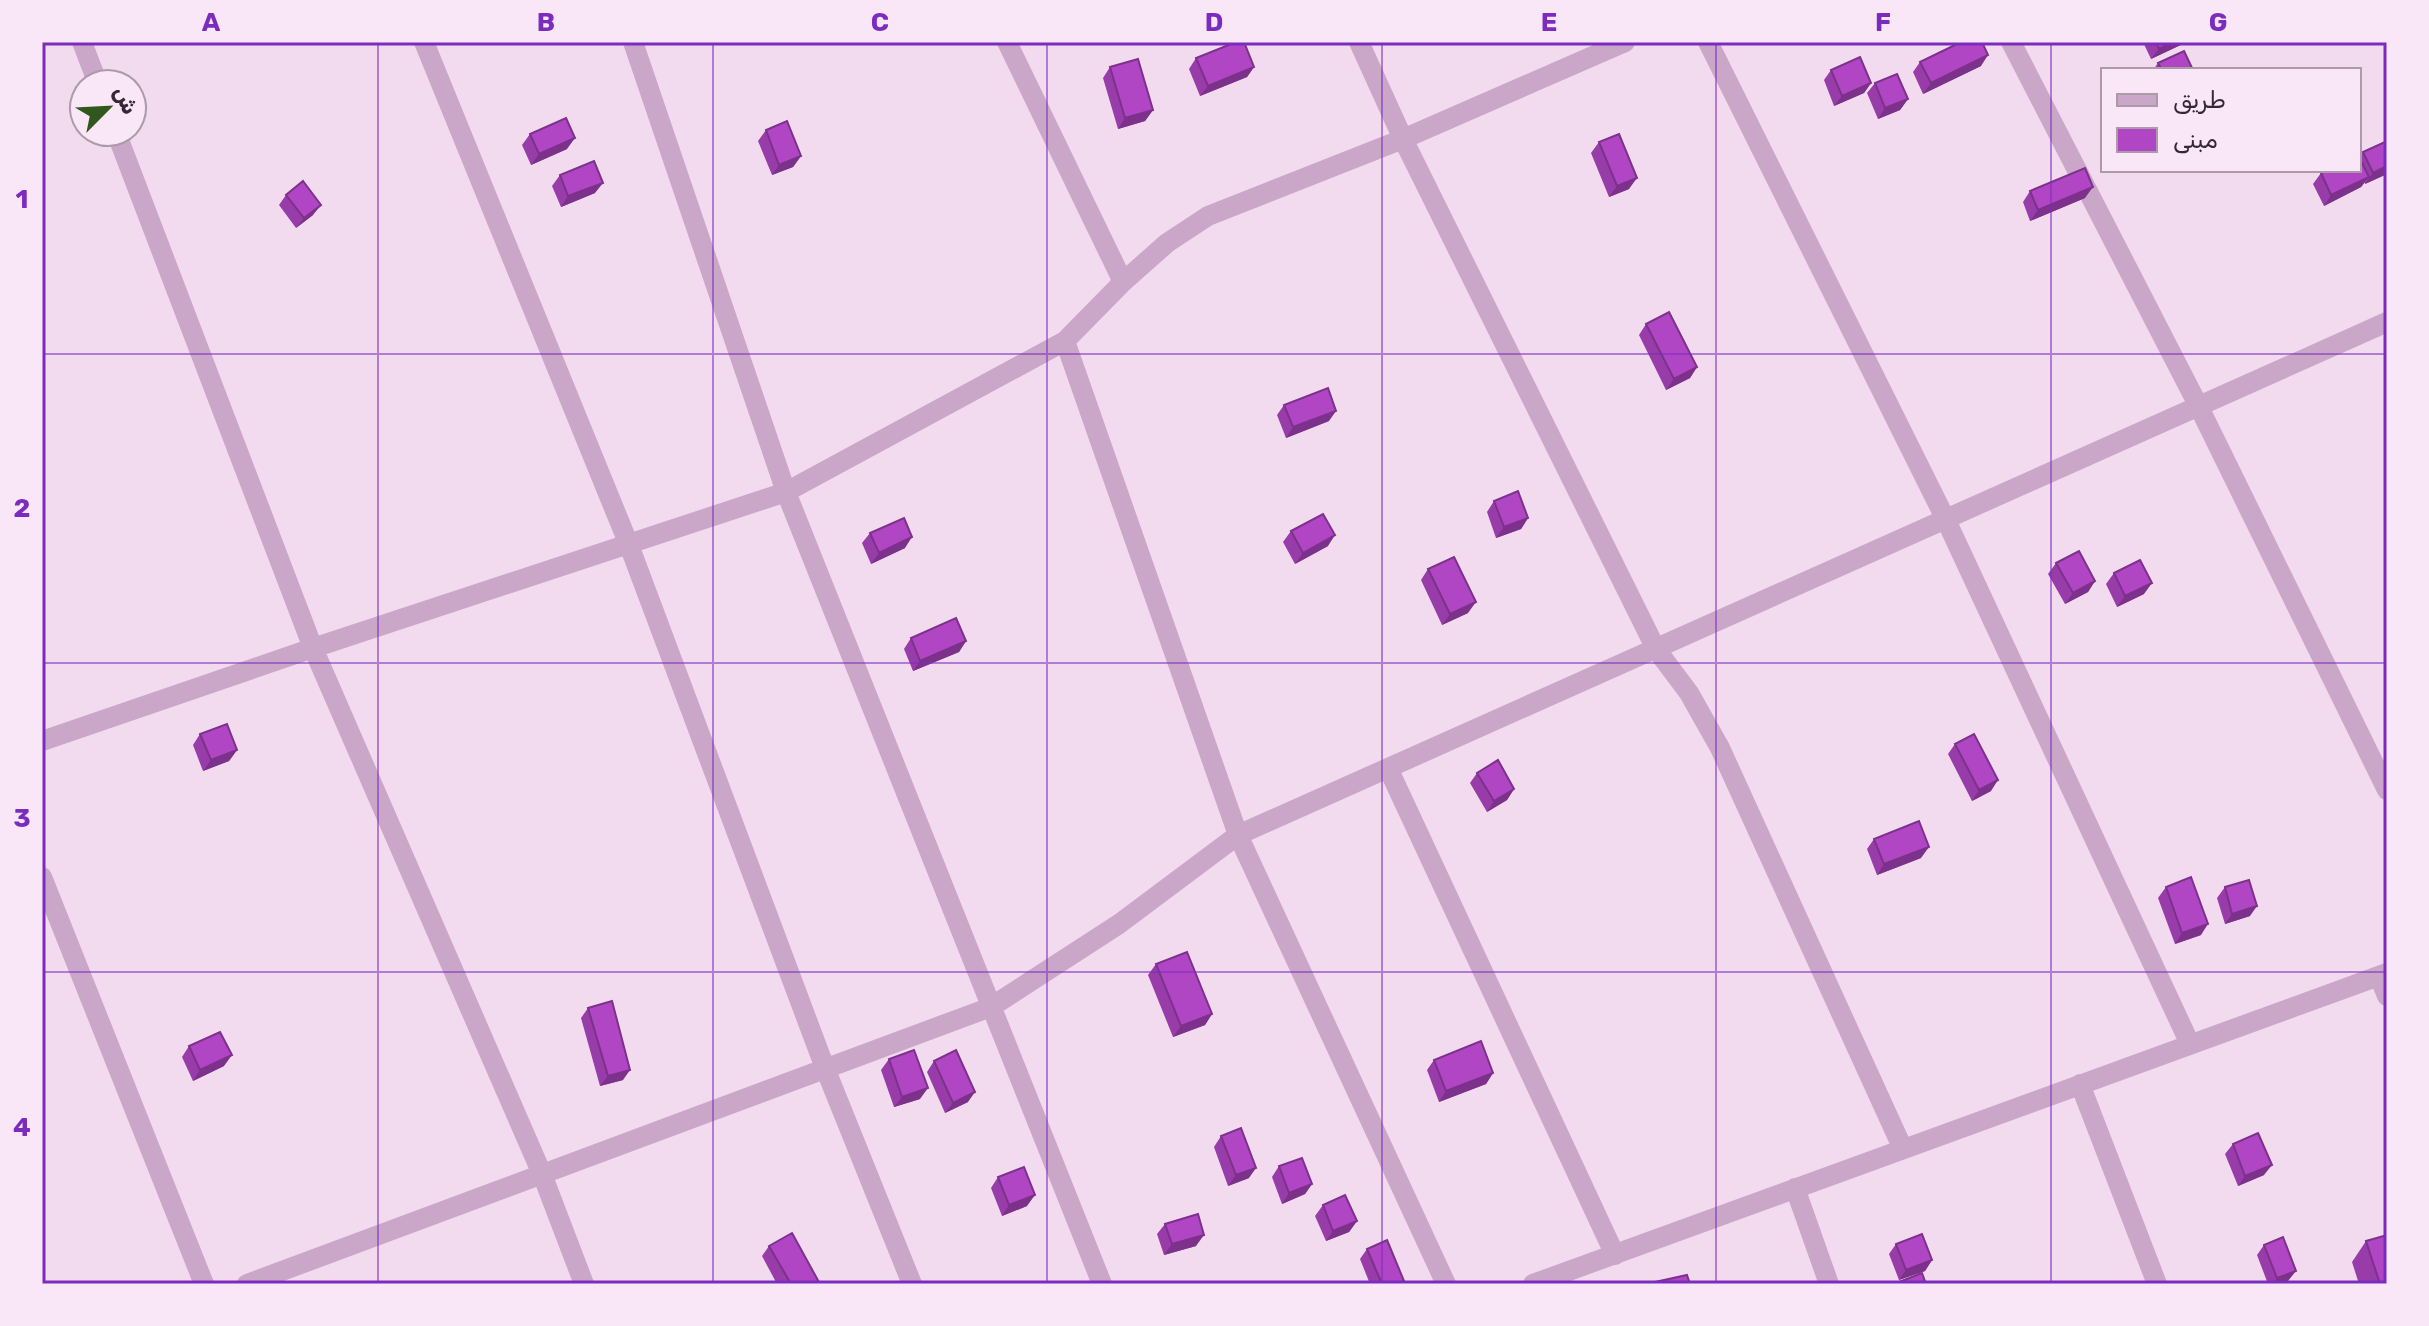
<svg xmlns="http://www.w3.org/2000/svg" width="2429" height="1326" viewBox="0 0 2429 1326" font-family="Rubik,'Noto Sans Arabic',sans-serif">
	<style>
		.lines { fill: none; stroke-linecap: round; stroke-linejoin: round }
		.minor { stroke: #caa7c8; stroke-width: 20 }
		.wall { fill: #983ca9 }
		.shaded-wall { fill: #7c318a }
		.building { fill: #b146c5; stroke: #7c318a; stroke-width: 2 }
		.grid { fill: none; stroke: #7b2cbf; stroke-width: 2; stroke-opacity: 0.55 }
		.neatline { fill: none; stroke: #7b2cbf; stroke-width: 3 }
		.grid-label { font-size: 26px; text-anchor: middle; font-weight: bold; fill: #7b2cbf }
	</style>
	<rect width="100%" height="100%" fill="#f2dbef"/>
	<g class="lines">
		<path class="minor" d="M82,42L98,84
			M424,42L629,545L825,1068L912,1284
			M633,42L786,492L1102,1284
			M1007,42L1123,282
			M1359,42L1403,139L1656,649L1689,693L1720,748L1903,1149
			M1708,42L1946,520L2190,1044
			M2011,42L2198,405L2387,790
			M116,132L313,648L542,1174L584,1284
			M1065,341L1238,835L1446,1284
			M42,741L313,648L786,492L1065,341L1123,282L1167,243L1208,216L1403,139L1625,42
			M1388,768L1615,1255
			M42,877L204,1284
			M2379,976L2387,996
			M2080,1084L2157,1284
			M1795,1188L1829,1284
			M247,1284L991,1007L1119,924L1238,835L2387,322
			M1533,1284L2387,973"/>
	</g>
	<path class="wall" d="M2143,42H2187L2151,59Z
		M1196,58L1254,67L1247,77L1200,96L1189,69Z
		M1920,62L1981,66L1923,94L1913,72Z
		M2158,63L2193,70H2153Z
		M1110,67L1153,110L1145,121L1118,129L1103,78Z
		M1831,70L1871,83L1864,93L1834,106L1824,80Z
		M1875,83L1908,99L1900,110L1878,119L1867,93Z
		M766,130L801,156L793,167L772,175L758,141Z
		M530,134L567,149L531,165L522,145Z
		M2387,141V174L2365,184V182L2361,187L2324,206L2313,184L2321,173L2359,157L2363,152Z
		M1599,142L1629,189L1609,197L1591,153Z
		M560,175L595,193L561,207L552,186Z
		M2030,191L2085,198L2030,221L2023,202Z
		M286,195L313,215L296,228L279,205Z
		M1646,324L1697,367L1690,378L1666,390L1639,335Z
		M1284,405L1329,421L1286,438L1277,415Z
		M1494,501L1528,518L1521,529L1496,538L1487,512Z
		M1291,531L1328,546L1295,564L1283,542Z
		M870,533L905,548L871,564L862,543Z
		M2056,563L2095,581L2088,592L2065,604L2048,574Z
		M1428,569L1468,613L1442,625L1421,580Z
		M2114,573L2144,594L2117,607L2106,584Z
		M911,638L966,641L959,652L913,671L904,649Z
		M200,734L237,750L229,761L203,771L193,745Z
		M1955,744L1991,791L1972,801L1948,754Z
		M1477,773L1514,789L1507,800L1487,812L1470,783Z
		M1874,839L1921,858L1877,875L1867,849Z
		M2166,887L2201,935L2175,944L2158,898Z
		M2225,887L2250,916L2225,924L2217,898Z
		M1156,964L1212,1014L1205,1025L1173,1037L1148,975Z
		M588,1008L623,1080L600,1086L581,1018Z
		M189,1046L224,1066L193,1081L182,1057Z
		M889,1059L920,1099L894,1107L881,1070Z
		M1434,1060L1493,1073L1486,1084L1439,1102L1427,1070Z
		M934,1061L968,1102L945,1113L927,1072Z
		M1221,1136L1249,1178L1228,1186L1214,1147Z
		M2233,1144L2264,1175L2238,1186L2225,1154Z
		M1279,1166L1312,1184L1305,1194L1282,1204L1272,1177Z
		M998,1177L1027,1206L1002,1216L991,1188Z
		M1323,1205L1357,1221L1349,1232L1326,1241L1315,1216Z
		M1165,1224L1196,1246L1164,1255L1157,1234Z
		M2366,1241L2387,1284H2359L2352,1262Z
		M1896,1244L1932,1260L1925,1271L1899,1280L1889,1254Z
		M2264,1245L2288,1281L2282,1284H2268L2257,1255Z
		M769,1246L820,1284H777L762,1256Z
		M1367,1249L1402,1284H1370L1360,1259Z"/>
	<path class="shaded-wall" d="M2172,42H2187L2151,59L2159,49Z
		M1988,55L1981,66L1923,94L1931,83Z
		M1254,67L1247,77L1200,96L1208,86Z
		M1871,83L1864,93L1834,106L1842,96Z
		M1908,99L1900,110L1878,119L1885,108Z
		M1153,110L1145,121L1118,129L1125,118Z
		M575,138L567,149L531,165L539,154Z
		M801,156L793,167L772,175L779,165Z
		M2387,166V174L2365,184L2373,173Z
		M2369,177L2361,187L2324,206L2331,195Z
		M1637,178L1629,189L1609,197L1617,186Z
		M603,183L595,193L561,207L568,196Z
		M2093,187L2085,198L2030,221L2038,210Z
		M321,205L313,215L296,228L304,218Z
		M1697,367L1690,378L1666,390L1674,379Z
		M1336,411L1329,421L1286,438L1293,427Z
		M1528,518L1521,529L1496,538L1504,527Z
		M1335,535L1328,546L1295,564L1303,553Z
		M912,537L905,548L871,564L879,553Z
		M2095,581L2088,592L2065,604L2073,593Z
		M2152,583L2144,594L2117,607L2125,596Z
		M1476,602L1468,613L1442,625L1450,614Z
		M966,641L959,652L913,671L920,661Z
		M237,750L229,761L203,771L211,760Z
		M1998,780L1991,791L1972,801L1979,790Z
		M1514,789L1507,800L1487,812L1494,801Z
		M1929,847L1921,858L1877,875L1884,864Z
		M2257,906L2250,916L2225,924L2232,914Z
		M2208,924L2201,935L2175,944L2182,933Z
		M1212,1014L1205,1025L1173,1037L1181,1026Z
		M232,1055L224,1066L193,1081L200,1070Z
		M630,1070L623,1080L600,1086L608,1076Z
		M1493,1073L1486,1084L1439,1102L1446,1091Z
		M928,1088L920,1099L894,1107L902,1097Z
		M975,1092L968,1102L945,1113L953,1103Z
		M2272,1165L2264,1175L2238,1186L2245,1176Z
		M1256,1168L1249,1178L1228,1186L1236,1175Z
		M1312,1184L1305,1194L1282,1204L1289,1193Z
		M1035,1195L1027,1206L1002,1216L1009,1205Z
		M1357,1221L1349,1232L1326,1241L1333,1231Z
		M1204,1235L1196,1246L1164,1255L1172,1244Z
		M1932,1260L1925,1271L1899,1280L1906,1270Z
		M2296,1271L2288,1281L2282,1284H2273L2277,1278Z"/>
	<path class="building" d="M1236,42H1244L1254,67L1208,86L1196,58Z
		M1961,42H1982L1988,55L1931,83L1920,62Z
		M2156,42H2172L2159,49Z
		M2184,51L2193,70H2162L2158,63Z
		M1860,57L1871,83L1842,96L1831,70Z
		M1138,59L1153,110L1125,118L1110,67Z
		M1897,74L1908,99L1885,108L1875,83Z
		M566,118L575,138L539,154L530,134Z
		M787,121L801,156L779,165L766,130Z
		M1619,134L1637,178L1617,186L1599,142Z
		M2387,141V166L2373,173L2363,152Z
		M2359,157L2369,177L2331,195L2321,173L2328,170H2359Z
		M594,161L603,183L568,196L560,175Z
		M2085,168L2093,187L2038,210L2030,191Z
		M303,181L321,205L304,218L286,195Z
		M1669,312L1697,367L1674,379L1646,324Z
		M1328,388L1336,411L1293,427L1284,405Z
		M1518,491L1528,518L1504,527L1494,501Z
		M1323,514L1335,535L1303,553L1291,531Z
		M904,518L912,537L879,553L870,533Z
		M2079,551L2095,581L2073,593L2056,563Z
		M1454,557L1476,602L1450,614L1428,569Z
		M2140,560L2152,583L2125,596L2114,573Z
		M956,618L966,641L920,661L911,638Z
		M227,724L237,750L211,760L200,734Z
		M1974,734L1998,780L1979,790L1955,744Z
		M1498,760L1514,789L1494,801L1477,773Z
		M1919,821L1929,847L1884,864L1874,839Z
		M2191,877L2208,924L2182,933L2166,887Z
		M2249,880L2257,906L2232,914L2225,887Z
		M1187,952L1212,1014L1181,1026L1156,964Z
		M612,1001L630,1070L608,1076L588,1008Z
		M220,1032L232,1055L200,1070L189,1046Z
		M1481,1041L1493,1073L1446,1091L1434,1060Z
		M914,1050L928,1088L902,1097L889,1059Z
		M956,1050L975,1092L953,1103L934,1061Z
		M1241,1128L1256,1168L1236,1175L1221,1136Z
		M2258,1133L2272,1165L2245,1176L2233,1144Z
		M1302,1158L1312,1184L1289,1193L1279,1166Z
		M1024,1167L1035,1195L1009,1205L998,1177Z
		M1345,1195L1357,1221L1333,1231L1323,1205Z
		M1198,1214L1204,1235L1172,1244L1165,1224Z
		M792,1233L820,1284H791L769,1246Z
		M1922,1234L1932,1260L1906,1270L1896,1244Z
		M2387,1235V1284H2380L2366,1241Z
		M2283,1237L2296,1271L2277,1278L2264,1245Z
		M1387,1240L1404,1281L1396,1284H1382L1367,1249Z
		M1922,1273L1926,1284H1894Z
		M1687,1275L1690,1284H1656L1655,1282Z"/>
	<path class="grid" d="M378,42V1284M713,42V1284M1047,42V1284M1382,42V1284M1716,42V1284M2051,42V1284M42,354H2387M42,663H2387M42,972H2387"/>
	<rect width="2429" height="1326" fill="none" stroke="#f9e7f7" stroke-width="88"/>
	<rect x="2101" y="68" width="260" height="104" fill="#f9e7f7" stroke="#ab9baa" stroke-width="2"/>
	<rect x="2117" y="94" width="40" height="12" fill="#caa7c8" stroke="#ab9baa" stroke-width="2"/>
	<text x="2173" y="108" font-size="24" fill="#352836">طريق</text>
	<rect x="2117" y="128" width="40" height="24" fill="#b146c5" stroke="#ab9baa" stroke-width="2"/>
	<text x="2173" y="148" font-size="24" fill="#352836">مبنى</text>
	<g transform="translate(108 108) rotate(66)"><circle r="38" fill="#f9e7f7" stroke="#ab9baa" stroke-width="2"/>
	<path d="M0-6L14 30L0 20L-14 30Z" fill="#31571d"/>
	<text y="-12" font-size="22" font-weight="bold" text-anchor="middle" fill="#352836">ش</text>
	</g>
	<rect x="44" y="44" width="2341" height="1238" class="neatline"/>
	<g class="grid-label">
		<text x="211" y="31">A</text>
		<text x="546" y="31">B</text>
		<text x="880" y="31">C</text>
		<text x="1214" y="31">D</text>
		<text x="1549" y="31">E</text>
		<text x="1883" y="31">F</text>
		<text x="2218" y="31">G</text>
		<text x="22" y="208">1</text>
		<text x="22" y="517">2</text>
		<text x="22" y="827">3</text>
		<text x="22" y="1136">4</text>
	</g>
</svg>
